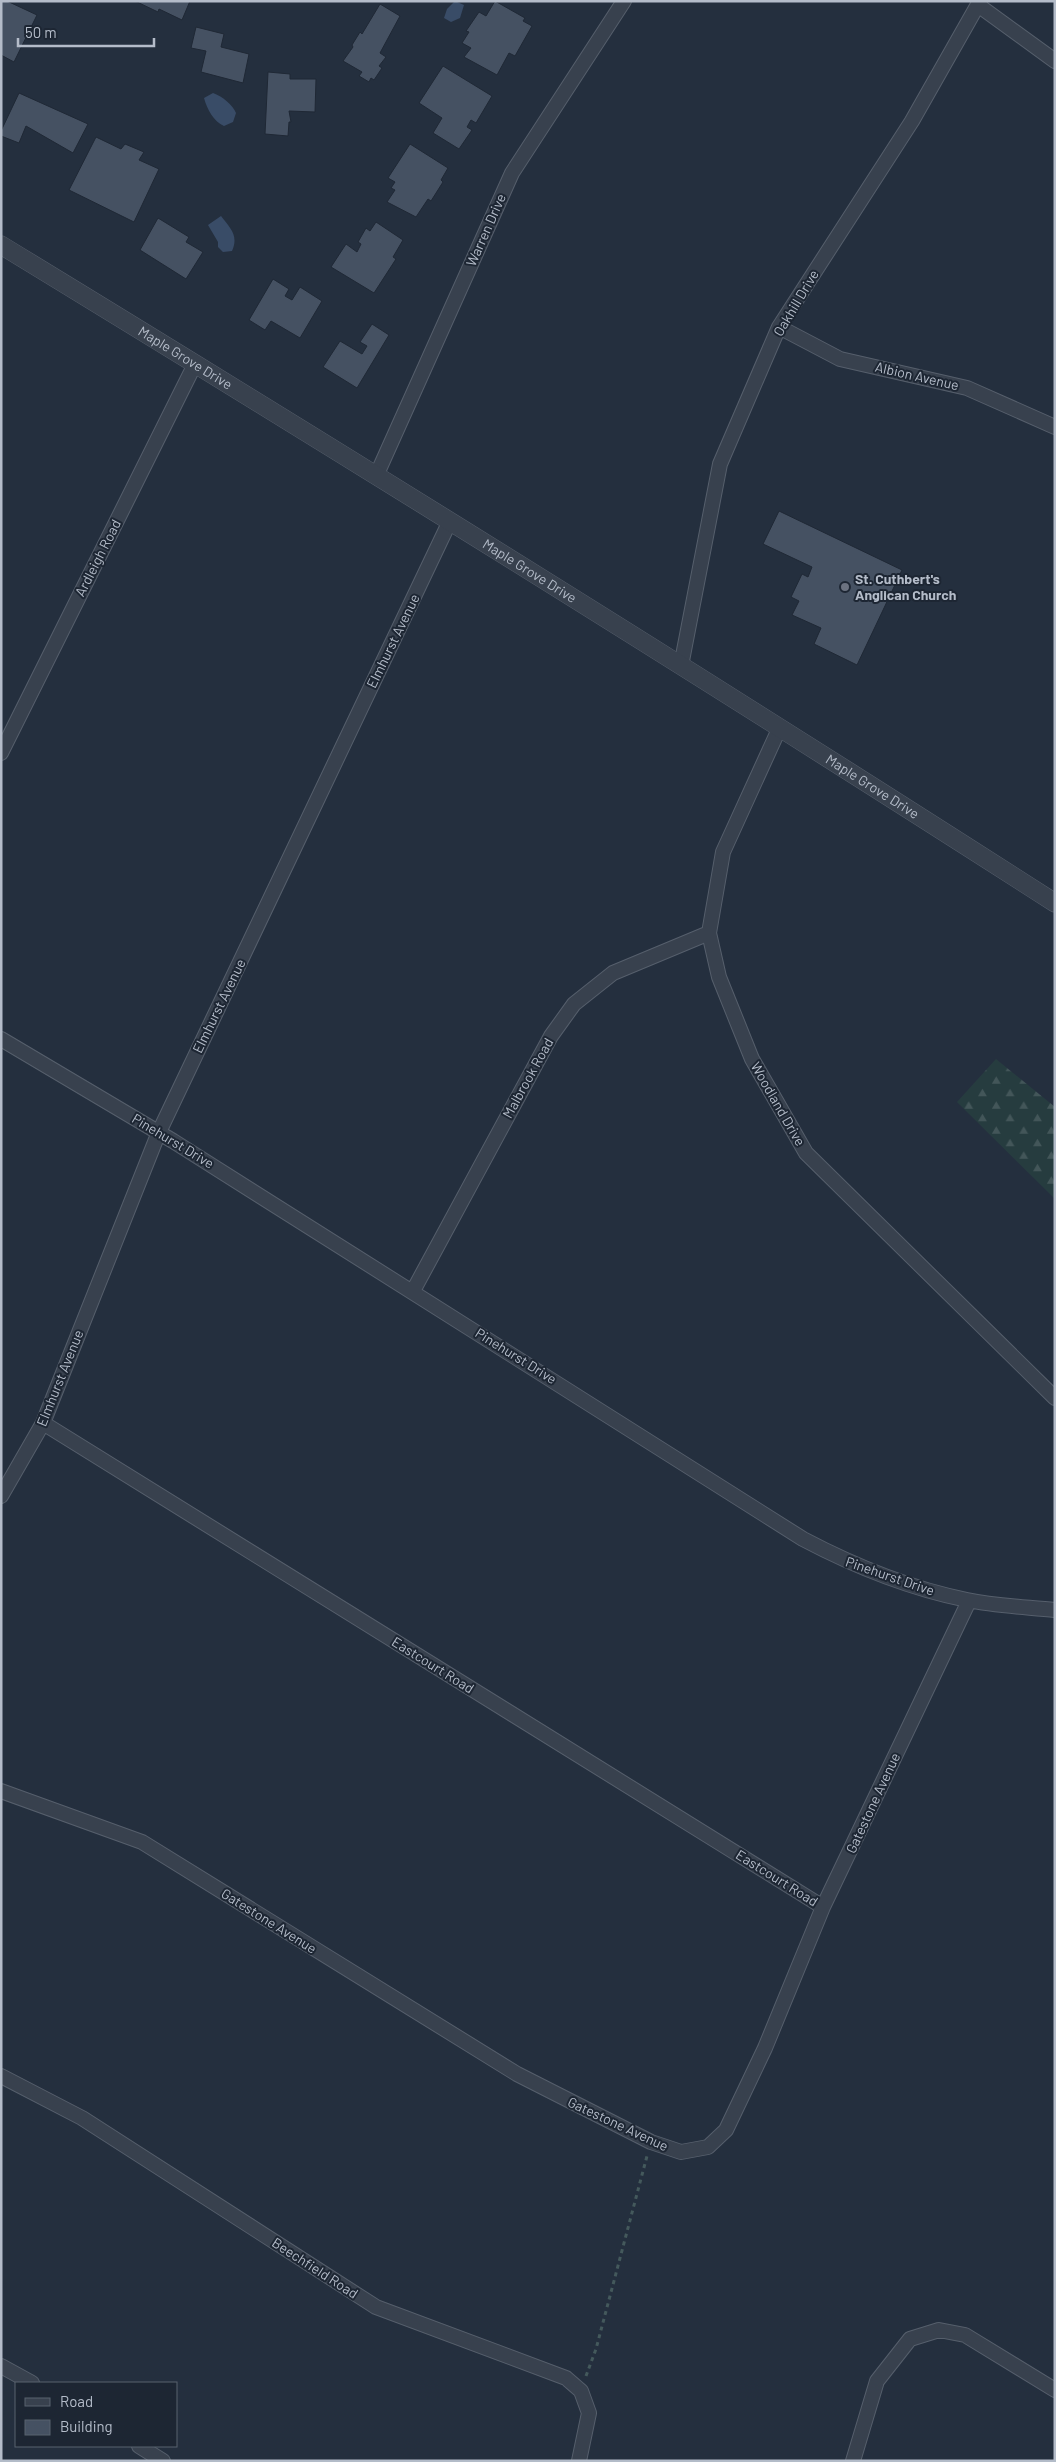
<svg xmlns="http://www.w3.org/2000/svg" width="1056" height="2462" viewBox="0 0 1056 2462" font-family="Barlow,sans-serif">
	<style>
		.forest { fill: url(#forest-firs) }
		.water { fill: #394c67 }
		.building { fill: #455162; stroke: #1f2835 }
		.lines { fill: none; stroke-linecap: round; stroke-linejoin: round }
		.minor-casing { stroke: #565f6c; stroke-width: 16 }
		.tertiary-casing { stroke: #565f6c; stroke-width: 19 }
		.path { stroke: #44595c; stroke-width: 3; stroke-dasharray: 4 4; stroke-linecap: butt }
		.minor { stroke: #38414e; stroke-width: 14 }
		.tertiary { stroke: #38414e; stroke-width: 18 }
		.worship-dot { fill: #6b7280; stroke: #1d2633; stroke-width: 2 }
		.labels { text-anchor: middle; stroke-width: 4; stroke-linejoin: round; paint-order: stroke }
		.street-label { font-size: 14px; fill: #b4bcc9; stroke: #1d2633 }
		.poi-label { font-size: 14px; font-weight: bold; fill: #b4bcc9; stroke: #1d2633; text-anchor: start }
	</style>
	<defs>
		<pattern id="forest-firs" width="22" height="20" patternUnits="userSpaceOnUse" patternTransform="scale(1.25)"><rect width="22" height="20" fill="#263c3f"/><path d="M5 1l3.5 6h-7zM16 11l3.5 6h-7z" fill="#435659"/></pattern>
	</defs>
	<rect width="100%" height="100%" fill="#242f3e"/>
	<path class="forest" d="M996,1059L1055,1107V1199L957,1102Z"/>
	<path class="water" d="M455,1L464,5L460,18L451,22L444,18L447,9Z
		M213,93C222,96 233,105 236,113L233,122L224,126C214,122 207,109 204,98Z
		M221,216C230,228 239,235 232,251L223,252L218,247V242L208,225Z"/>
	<path class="building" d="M1,1H7L37,15L14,62L1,55Z
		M135,1H190L182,20L159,9L158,12Z
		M495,1L525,18L523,21L532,26L515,56L509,53L497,75L464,57L471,48L462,43L469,32L466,31L479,12L486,16Z
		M380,4L400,16L380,53L386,57L379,66L382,68L374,80L371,78L369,82L359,76L362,72L343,61L353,47L352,45L360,32L362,34Z
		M196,27L224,34L221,47L249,54L243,83L201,72L206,51L191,48Z
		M443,66L492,96L476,123L471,120L467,127L472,130L459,149L433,133L442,118L419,103Z
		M268,72L290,74V79H316L315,112L289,111L291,122H289L288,136L265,134Z
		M19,93L88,124L73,153L26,126L19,143L1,136V131Z
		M96,137L121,149L125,144L144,152L139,160L159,169L134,222L69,190Z
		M410,144L448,168L441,180L443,182L431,201L428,199L416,217L387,202L395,190L391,188L395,182L388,178Z
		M158,218L189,237L186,242L203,252L186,279L140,250Z
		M376,222L403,240L393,257L396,259L374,293L331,267L346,244L357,252L361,244L358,242L366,228L370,231Z
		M273,279L289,289L285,296L292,300L300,287L322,301L300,338L271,321L265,330L249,320Z
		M372,324L389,335L357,388L323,367L340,341L362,354L367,346L360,342Z
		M779,511L902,570L857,665L814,644L821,628L792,615L799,601L791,597L802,574L808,577L812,567L763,544Z"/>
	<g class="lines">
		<defs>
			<path id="minor" d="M978,5L1055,61
				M779,327L840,359L967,388L1055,427
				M377,474L512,173L624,1
				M681,666L720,464L779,327L912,121L980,1
				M780,727L723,852L709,933L719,977L752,1059L806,1153L1055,1398
				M1,753L195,364
				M1,1039L173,1141L803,1539C856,1567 908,1588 967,1600C996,1606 1026,1607 1055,1610
				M413,1291L551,1036L574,1004L613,973L709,933
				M43,1423L823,1907
				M1,1496L43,1423L159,1132L450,521
				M1,1791L142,1842L517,2074L651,2142L681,2152L708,2147L726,2130L765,2048L823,1907L969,1601
				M1,2076L82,2118L376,2307L566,2378L581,2391L589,2413L579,2461
				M1,2366L32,2383
				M139,2446L163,2461
				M853,2461L877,2381L910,2339L939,2330L965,2335L1055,2390"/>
			<g id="tertiary">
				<path id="s1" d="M1,245C355,461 706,679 1055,903"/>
			</g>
		</defs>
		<use href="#minor" class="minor-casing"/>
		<use href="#tertiary" class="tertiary-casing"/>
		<path class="path" d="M586,2376L596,2349L647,2156"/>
		<use href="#minor" class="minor"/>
		<use href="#tertiary" class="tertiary"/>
	</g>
	<circle class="worship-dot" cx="845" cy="587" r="5"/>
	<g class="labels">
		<g class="street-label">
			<text transform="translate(486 230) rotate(-66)" y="5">Warren Drive</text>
			<text transform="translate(796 303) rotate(-59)" y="5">Oakhill Drive</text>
			<text dy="5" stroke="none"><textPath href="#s1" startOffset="216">Maple Grove Drive</textPath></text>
			<text transform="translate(917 376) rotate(13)" y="5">Albion Avenue</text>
			<text transform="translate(98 558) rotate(-63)" y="5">Ardleigh Road</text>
			<text dy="5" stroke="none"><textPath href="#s1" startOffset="621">Maple Grove Drive</textPath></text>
			<text transform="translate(393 641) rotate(-64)" y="5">Elmhurst Avenue</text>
			<text dy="5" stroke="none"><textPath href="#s1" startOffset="1026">Maple Grove Drive</textPath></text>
			<text transform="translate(219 1006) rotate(-64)" y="5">Elmhurst Avenue</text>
			<text transform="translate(528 1078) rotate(-61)" y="5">Malbrook Road</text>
			<text transform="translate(778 1104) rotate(60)" y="5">Woodland Drive</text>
			<text transform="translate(173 1141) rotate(31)" y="5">Pinehurst Drive</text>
			<text transform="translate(516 1356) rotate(32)" y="5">Pinehurst Drive</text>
			<text transform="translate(60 1378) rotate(-68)" y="5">Elmhurst Avenue</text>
			<text transform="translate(890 1576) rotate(19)" y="5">Pinehurst Drive</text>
			<text transform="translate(433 1665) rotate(32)" y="5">Eastcourt Road</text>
			<text transform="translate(873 1803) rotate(-65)" y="5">Gatestone Avenue</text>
			<text transform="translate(777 1878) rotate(32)" y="5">Eastcourt Road</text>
			<text transform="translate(269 1921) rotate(32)" y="5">Gatestone Avenue</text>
			<text transform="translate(618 2124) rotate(25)" y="5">Gatestone Avenue</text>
			<text transform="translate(315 2268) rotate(33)" y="5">Beechfield Road</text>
		</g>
		<g class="poi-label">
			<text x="855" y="584">St. Cuthbert's<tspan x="855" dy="16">Anglican Church</tspan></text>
		</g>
	</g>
	<rect width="1056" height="2462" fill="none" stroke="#b4bcc9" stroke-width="5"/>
	<rect x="15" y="2382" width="162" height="65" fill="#1d2633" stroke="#59626f"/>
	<rect x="25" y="2398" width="25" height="8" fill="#38414e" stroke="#59626f"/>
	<text x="60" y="2407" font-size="15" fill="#b4bcc9">Road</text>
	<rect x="25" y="2420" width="25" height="15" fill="#455162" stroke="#59626f"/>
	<text x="60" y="2432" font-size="15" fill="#b4bcc9">Building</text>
	<path d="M18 38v8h136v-8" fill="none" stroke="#b4bcc9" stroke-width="2.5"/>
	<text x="25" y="38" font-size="15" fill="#b4bcc9" stroke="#1d2633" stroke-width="4" paint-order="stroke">50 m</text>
</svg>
